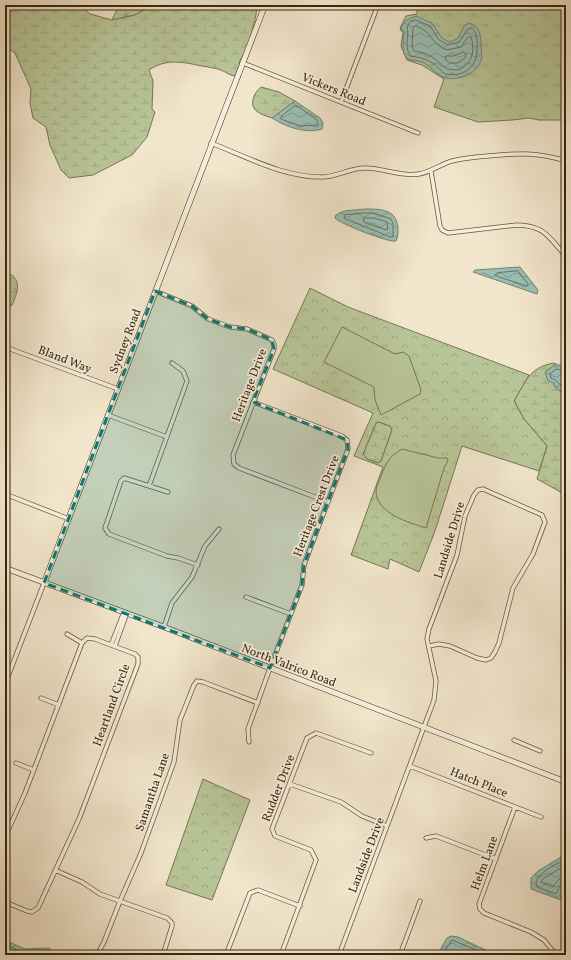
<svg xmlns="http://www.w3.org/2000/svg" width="571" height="960" viewBox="0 0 571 960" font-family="Vollkorn,serif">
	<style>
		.grass { fill: url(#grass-tufts); stroke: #787652 }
		.forest { fill: url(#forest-firs); stroke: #787652 }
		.wetland { fill: url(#wetland-marsh); stroke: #787652 }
		.park { fill: url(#park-crowns); stroke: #787652; fill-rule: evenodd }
		.pitch { fill: #b8c598; stroke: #787652 }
		.water { fill: url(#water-waves); stroke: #748272 }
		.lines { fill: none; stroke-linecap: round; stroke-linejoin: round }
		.shore { stroke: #6a7261; stroke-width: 1 }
		.street-casing { stroke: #67563c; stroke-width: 5 }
		.secondary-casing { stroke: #39260d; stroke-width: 6 }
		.street { stroke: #f6eedd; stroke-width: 3.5 }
		.secondary { stroke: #f6eedd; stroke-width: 5 }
		.marked { fill: #0f766e; fill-opacity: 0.2; stroke: #0f766e; stroke-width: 3; stroke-dasharray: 8 5; stroke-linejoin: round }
		.labels { text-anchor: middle; stroke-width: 3.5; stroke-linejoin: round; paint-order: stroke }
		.street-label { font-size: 12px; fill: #39260d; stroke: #f6eedd }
	</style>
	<defs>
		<pattern id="grass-tufts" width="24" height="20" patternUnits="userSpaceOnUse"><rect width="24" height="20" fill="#b8c598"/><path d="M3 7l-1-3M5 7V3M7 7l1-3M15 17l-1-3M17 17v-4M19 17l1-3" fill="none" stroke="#9fa982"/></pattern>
		<pattern id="forest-firs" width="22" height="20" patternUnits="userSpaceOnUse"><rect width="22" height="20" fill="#b8c598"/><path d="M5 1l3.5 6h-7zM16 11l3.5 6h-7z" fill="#9fa982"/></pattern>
		<pattern id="wetland-marsh" width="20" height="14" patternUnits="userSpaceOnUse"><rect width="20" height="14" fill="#b8c598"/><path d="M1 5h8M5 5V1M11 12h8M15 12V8" fill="none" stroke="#9fa982"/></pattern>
		<pattern id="park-crowns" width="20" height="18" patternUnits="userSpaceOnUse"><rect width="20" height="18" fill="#b8c598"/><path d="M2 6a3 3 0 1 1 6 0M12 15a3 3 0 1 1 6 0" fill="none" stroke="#9fa982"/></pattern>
		<pattern id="water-waves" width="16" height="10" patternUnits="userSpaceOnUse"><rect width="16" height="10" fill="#9bbfb5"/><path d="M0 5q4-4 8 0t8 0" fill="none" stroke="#7f9b92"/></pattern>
	</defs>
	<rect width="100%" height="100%" fill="#f1e5cb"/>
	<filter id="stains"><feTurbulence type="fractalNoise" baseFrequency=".005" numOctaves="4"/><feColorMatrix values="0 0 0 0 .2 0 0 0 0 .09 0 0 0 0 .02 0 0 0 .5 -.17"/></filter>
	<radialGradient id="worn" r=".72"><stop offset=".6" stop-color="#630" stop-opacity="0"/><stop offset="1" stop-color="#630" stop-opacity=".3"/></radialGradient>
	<path class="grass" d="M417,5H566V120H539L529,118L512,120L478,122L434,107L444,79L422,65L407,60L401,46L403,32L400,30L401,26L406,16L417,14Z"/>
	<path class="forest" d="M119,5H153L135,15L112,20Z"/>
	<path class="wetland" d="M5,5H80L90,14L112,20L135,15L153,5H258C254,24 250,46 239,62L240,63L235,76C229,75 226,72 221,70C215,68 208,67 202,66C182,62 167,58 149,70L153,81L152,109L155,112L147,137L132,155L93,175L69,178L61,170L50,145L46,127L33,118L30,103L31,89L15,53L5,46Z
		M261,87L279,92L295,101L272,118C264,115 250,112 253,100C254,94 257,91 261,87Z
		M5,272C23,278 18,291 12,305L5,307Z
		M553,363L556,364L546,372L554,383V386L566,396V495L537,479L547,446L524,419L514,401C525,382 529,368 553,363Z
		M379,422L390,426L392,430L381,461L378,463L367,459L363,454L376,423Z"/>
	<path class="park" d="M310,288L348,307L529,375L514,401L524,419L547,446L539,471L462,446L435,531L419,572L390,559L388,569L351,555L383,467L354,456L373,413L273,369ZM379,422L390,426L392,430L381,461L378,463L367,459L363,454L376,423Z
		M203,779L250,800L212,900L166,885Z"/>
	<path class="pitch" d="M342,327L395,354L403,352L409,356L421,390L420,394L381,415L375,400L374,387L324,362Z
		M402,449L438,458H447L448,461L444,468L426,528C410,523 375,513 376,490C376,486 380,480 381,476C387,461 389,457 402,449Z"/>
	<path class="water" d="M416,16L432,23L442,38L449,42L457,39L465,25L469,23C480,26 481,35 481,45C481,49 482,54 482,57C479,73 461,81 446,78C439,77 432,68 426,64C421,61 418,61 412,60C399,59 404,40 404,31L401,29C402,21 409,19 416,16Z
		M295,101L320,118L323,123L322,129C306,134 286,127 272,118Z
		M365,209C381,209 397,209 398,229C398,233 398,237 396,241C389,243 341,224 335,218L336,215L344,211Z
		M520,267L538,290L537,294L473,272L475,270Z
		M556,364L566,368V396L554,386V383L548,381L545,372Z
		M566,854V881L562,893L561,900L531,889V878L538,871Z
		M451,936L458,937L496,955H437L447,938Z
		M5,940L25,949L49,948L51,950V955H5Z"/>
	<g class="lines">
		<path class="shore" d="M416,20L430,26L439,40L448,45L459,42L468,29L472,28C478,34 477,42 477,49C478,66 463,78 446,74C442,73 438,67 434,64C425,58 421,58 411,56C403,47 410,37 407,27L410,22Z
			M416,26C432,31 431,45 447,50L461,47L468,37H471C475,48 473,64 460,69C456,71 451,69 447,69C435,59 430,53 414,51L412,45L413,28Z
			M464,52L466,54L465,58L458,63H450L445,59L446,56H453Z
			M295,106L299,107L317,120L318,125L300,126L281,119V117Z
			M365,213H374L391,219L393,224V237H390L344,218L345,215Z
			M365,218H374L387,222L388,229L386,230L364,222L363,219Z
			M518,271L528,284L527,286L502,278L495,275L497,273Z
			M566,371L556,369L550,374L551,378C557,380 561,386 566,391
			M566,859C557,864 531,875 537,887L556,894L561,884L566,882
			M566,865L544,878L541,882L553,887L559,879L566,877
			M5,944L24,953L46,952L47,955
			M442,955L452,940L488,955"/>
		<defs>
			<path id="street" d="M243,63L418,133
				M341,102L378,5
				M211,143C247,157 285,178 324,177C338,176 351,168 365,168C383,168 402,177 419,174C431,172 441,164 452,161C464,158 476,157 488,156C518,153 537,152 566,161
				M431,171L440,226L442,230L448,233L517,225C546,226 548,237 566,256
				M155,291L192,306L208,319L230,327L247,329L272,340L274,344V349L233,455L234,464L239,468L328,502
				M5,347L118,389
				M108,415L167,437
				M149,486L187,381L183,371L172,363
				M168,492L124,478L121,481L105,528L109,534L167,556L178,558L198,565
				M5,494L69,519
				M246,597L291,614
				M164,627L172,603L192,577L205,546L219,529
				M67,634L82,643
				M111,645L124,612
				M115,646L127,613
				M5,684L44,583
				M41,698L59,705
				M514,740L540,751
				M249,742L248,729L270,668L302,585L304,565L348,449L347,440L342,436L253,402
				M16,763L34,770
				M410,766L541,817
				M290,784L341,802L362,816L387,826
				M515,807L479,904L480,909L484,913L531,932L544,940L556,955
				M5,837L25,793L82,643L87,638L95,639L135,654L138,657V664L79,819L38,908L32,912L27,911L5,902
				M426,838L436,836L496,859
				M55,870L82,882L100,894L167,918L172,923V926L163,955
				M97,955L104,942L120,901L141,853L174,762L180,720L194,685L197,681L203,682L258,703
				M226,955L250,893L258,890L300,906
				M281,955L316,860L311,850L275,836L272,829L307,738L316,733L371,753
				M339,955L434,700L436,681L427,639L429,629L457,555L465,516L474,495L478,490L483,489L542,515L545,522L533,554L513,588L499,643L495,652L491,658L486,660L477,658L450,646L439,644L429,646
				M400,955L420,901"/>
			<path id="secondary" d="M5,568L164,627L566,782
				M44,583L265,5"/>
		</defs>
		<use href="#street" class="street-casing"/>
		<use href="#secondary" class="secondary-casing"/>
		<use href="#street" class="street"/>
		<use href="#secondary" class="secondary"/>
	</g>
	<path class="marked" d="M155,291L192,306L208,319L230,327L247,329L272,340L274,349L253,402L347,440L348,449L304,565L302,585L270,668L44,583Z"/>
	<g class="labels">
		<g class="street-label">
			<text transform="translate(334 89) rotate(22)" y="4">Vickers Road</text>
			<text transform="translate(125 341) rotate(-69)" y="4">Sydney Road</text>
			<text transform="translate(65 359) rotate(21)" y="4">Bland Way</text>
			<text transform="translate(249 385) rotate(-69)" y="4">Heritage Drive</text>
			<text transform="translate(316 506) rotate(-69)" y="4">Heritage Crest Drive</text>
			<text transform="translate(449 540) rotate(-73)" y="4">Landside Drive</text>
			<text transform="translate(289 665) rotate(21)" y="4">North Valrico Road</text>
			<text transform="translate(111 705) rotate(-70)" y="4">Heartland Circle</text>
			<text transform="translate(479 782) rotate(22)" y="4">Hatch Place</text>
			<text transform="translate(278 788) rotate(-69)" y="4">Rudder Drive</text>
			<text transform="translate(152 792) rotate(-71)" y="4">Samantha Lane</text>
			<text transform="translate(366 855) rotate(-69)" y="4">Landside Drive</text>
			<text transform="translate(484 863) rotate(-70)" y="4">Helm Lane</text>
		</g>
	</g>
	<rect width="571" height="960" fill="none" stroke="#f1e5cb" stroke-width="20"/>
	<rect x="6" y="6" width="559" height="948" fill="none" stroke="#39260d" stroke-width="2"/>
	<rect x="10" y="10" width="551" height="940" fill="none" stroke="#39260d"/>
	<rect width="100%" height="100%" filter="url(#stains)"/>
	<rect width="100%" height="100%" fill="url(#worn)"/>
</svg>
